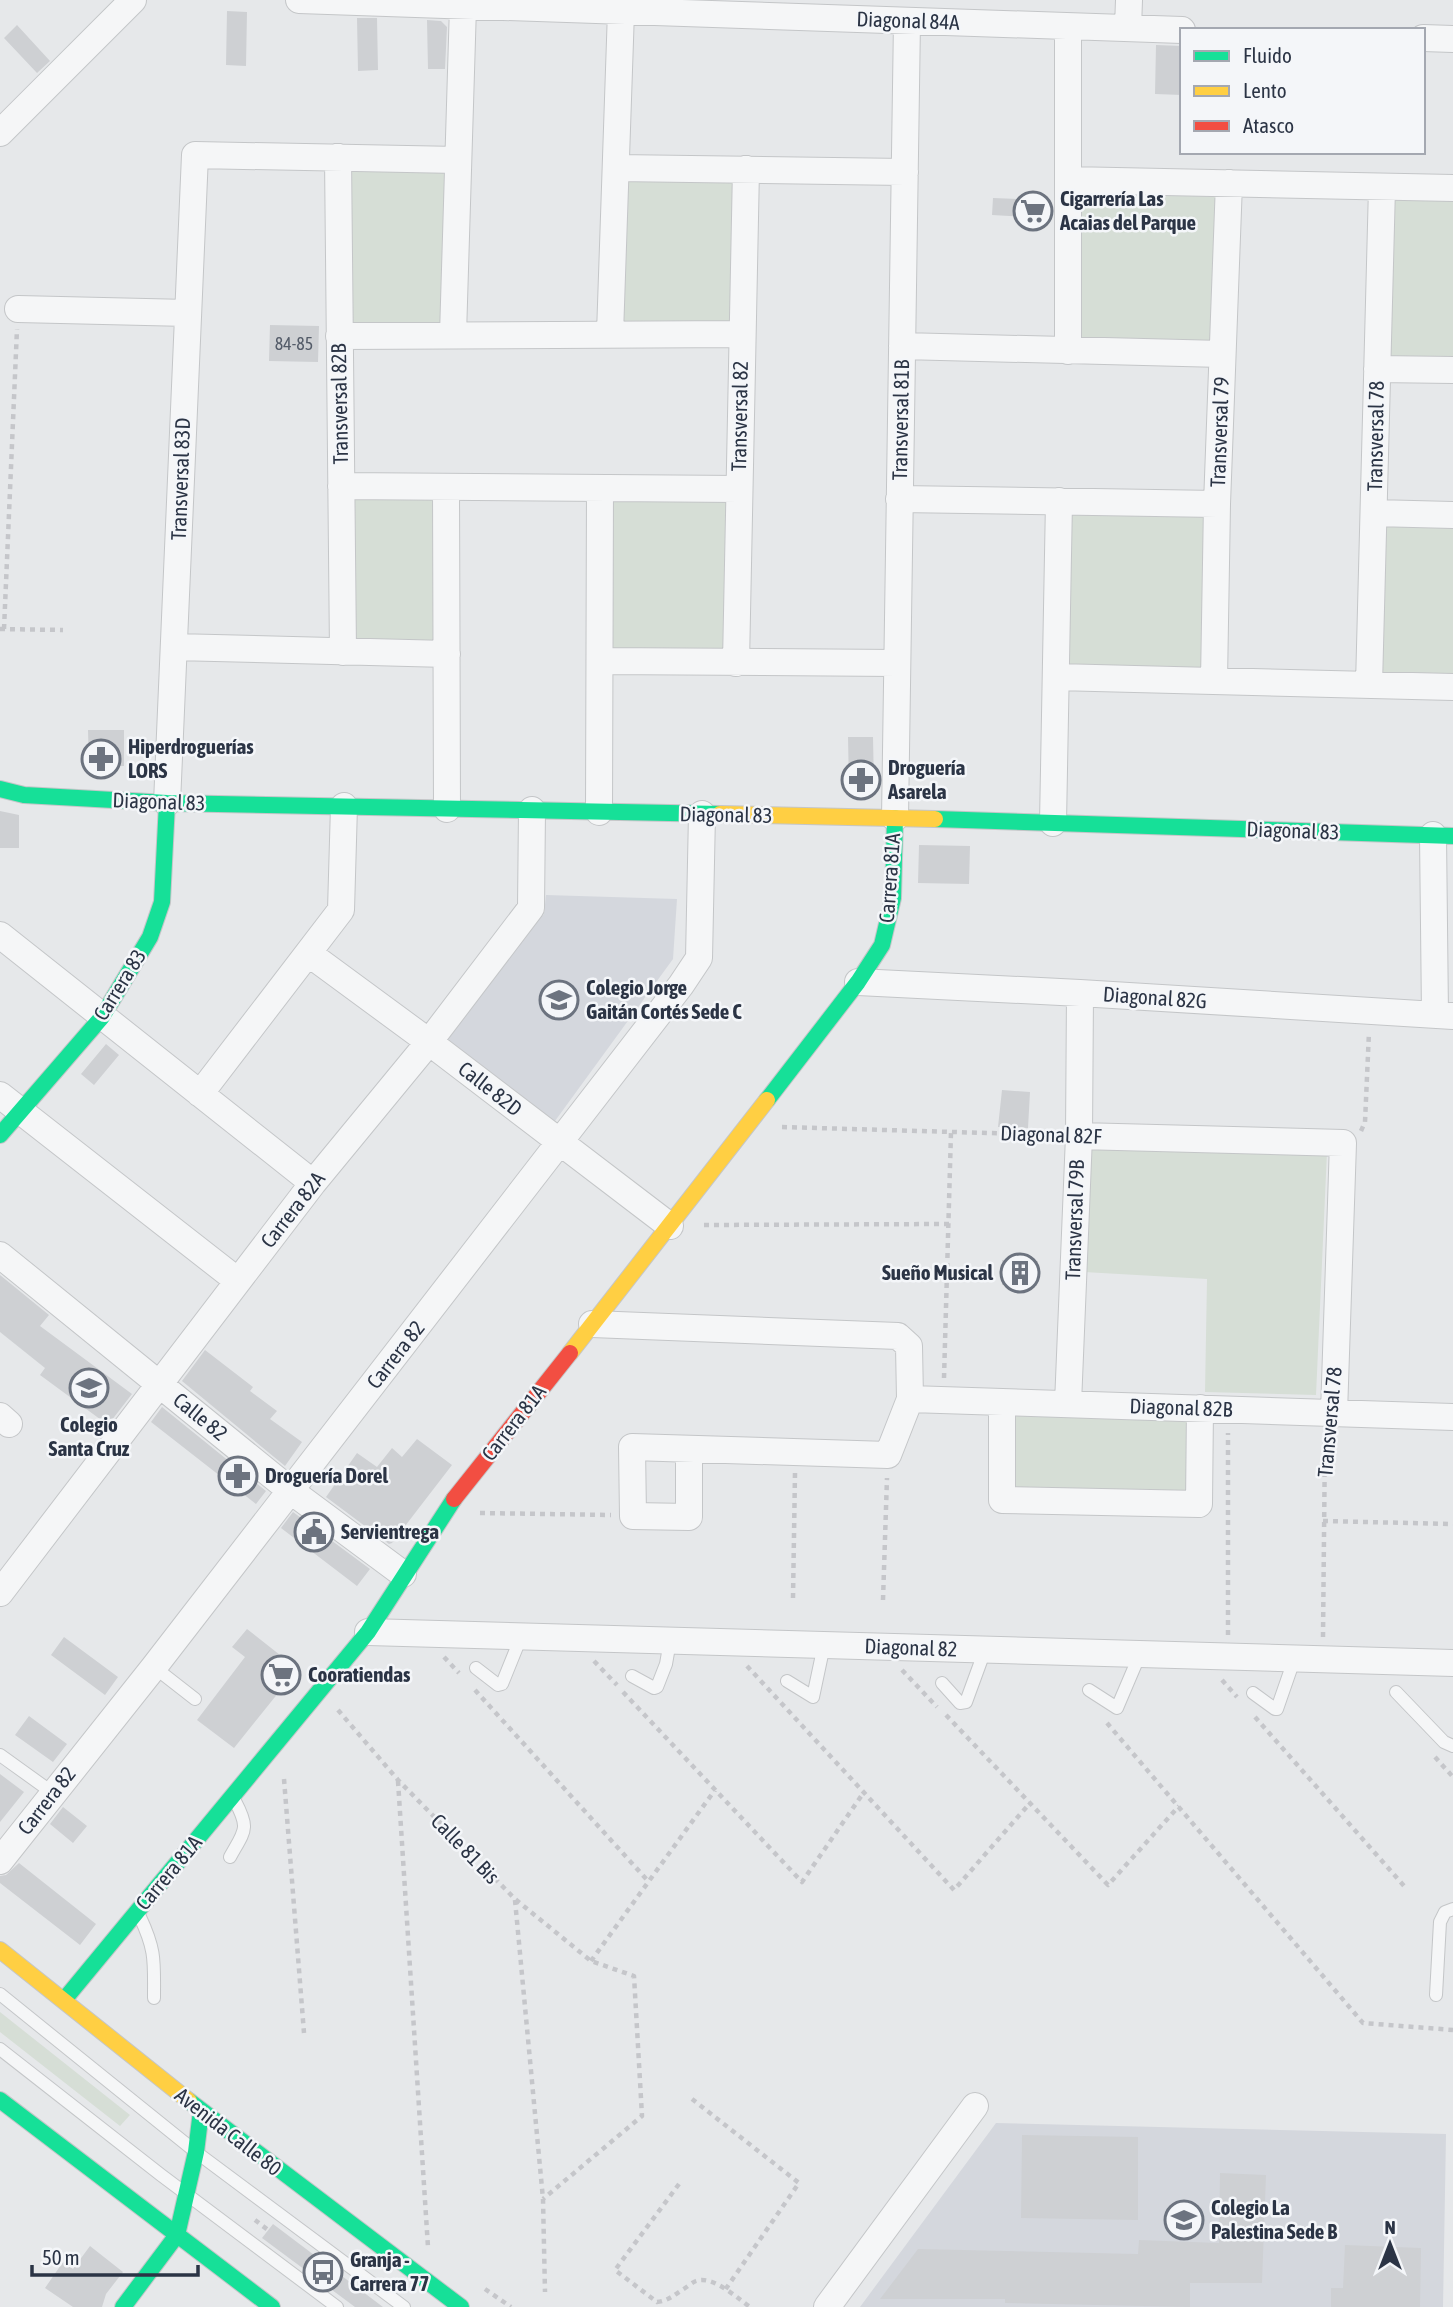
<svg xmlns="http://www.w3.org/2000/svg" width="1453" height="2307" viewBox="0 0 1453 2307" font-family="'Asap Condensed',sans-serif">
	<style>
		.built { fill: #d4d7dd }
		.green { fill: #d6ded6 }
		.building { fill: #ced0d3 }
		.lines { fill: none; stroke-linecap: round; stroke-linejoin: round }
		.lane-casing { stroke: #c4c6c8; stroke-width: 14 }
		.street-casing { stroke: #c4c6c8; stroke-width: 28 }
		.fast-casing { stroke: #c4c6c8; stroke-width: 18 }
		.slow-casing { stroke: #c4c6c8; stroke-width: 18 }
		.jam-casing { stroke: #c4c6c8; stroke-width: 18 }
		.path { stroke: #c5c6ca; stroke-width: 4.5; stroke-dasharray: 5 5; stroke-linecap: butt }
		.lane { stroke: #f5f6f7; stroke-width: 12 }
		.street { stroke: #f5f6f7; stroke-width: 26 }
		.fast { stroke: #16e098; stroke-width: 16 }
		.slow { stroke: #ffcf43; stroke-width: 16 }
		.jam { stroke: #f24e42; stroke-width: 16 }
		.labels { text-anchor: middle; stroke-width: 5; stroke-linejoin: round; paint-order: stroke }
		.number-label { font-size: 18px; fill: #545c69 }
		.street-label { font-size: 21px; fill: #2b3445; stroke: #f4f6f9 }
		.poi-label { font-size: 21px; font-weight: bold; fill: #2b3445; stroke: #f4f6f9; text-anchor: start }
	</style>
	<rect width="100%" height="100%" fill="#e6e8ea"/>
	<path class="built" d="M546,895L677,899L673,959L555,1121L441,1040L544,914Z
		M996,2123L1446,2134L1443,2307H860Z"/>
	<path class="green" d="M338,157L458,160L453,335L339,336Z
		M617,168L746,169L742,334H610Z
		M1068,180L1229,183L1222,354L1068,351Z
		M1382,187L1453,188V370L1377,369Z
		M341,486L446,487L447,654L343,652Z
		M600,488L739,489L736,663L600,661Z
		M1059,501L1217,504L1214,681L1056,677Z
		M1374,513L1453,515V687L1369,685Z
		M1087,1147L1327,1152L1316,1395L1205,1392L1207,1279L1084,1272Z
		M1009,1414L1193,1419L1190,1494L1011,1489Z
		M0,2012L130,2115L120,2126L0,2032Z"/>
	<path class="building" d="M227,11L247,12L246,66L226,65Z
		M357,18H377L378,70L358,71Z
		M427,20L441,21L447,27L445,69H428Z
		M17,25L50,61L37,73L4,38Z
		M1156,45L1182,46V95L1155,94Z
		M993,198L1043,200L1042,218L992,215Z
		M270,325L319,326L318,362L269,361Z
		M88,730H124V766L89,767Z
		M848,737H873L874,786L849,787Z
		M0,811L19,815V848H0Z
		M919,845L970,846L969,884L918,883Z
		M106,1044L119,1055L94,1085L81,1074Z
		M1002,1090L1030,1092L1028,1128L998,1127Z
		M1002,1260L1038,1261L1037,1286L1002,1285Z
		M0,1275L49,1315L40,1326L132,1394L108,1425L40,1375L45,1368L0,1332Z
		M205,1350L253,1387L250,1391L277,1411L270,1419L302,1442L285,1466L182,1381Z
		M162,1407L266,1491L256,1504L151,1422Z
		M417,1439L452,1465L392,1543L389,1544L326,1497L357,1453L377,1467L392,1448L402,1457Z
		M293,1512L370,1569L357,1586L281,1528Z
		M247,1629L299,1670L284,1689L283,1687L234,1748L197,1720L245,1657L232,1647Z
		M64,1637L118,1677L105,1695L51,1655Z
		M29,1716L67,1744L53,1762L15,1735Z
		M0,1774L24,1792L0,1822Z
		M63,1807L87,1826L73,1843L50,1824Z
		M19,1863L96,1924L80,1945L0,1883V1876L6,1875Z
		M1022,2135L1138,2137V2220L1021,2218Z
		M1220,2173L1266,2175L1262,2283H1190V2307L1005,2303V2299H880L918,2249L1138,2254L1139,2240L1219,2243Z
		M273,2224L383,2307H355L262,2238Z
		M1345,2245L1421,2248L1420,2307H1331V2288H1343Z
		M90,2246L123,2272L106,2294L102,2307H73L45,2288L63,2262L73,2269Z"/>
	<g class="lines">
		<defs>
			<path id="lane" d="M154,1667L195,1699
				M476,1668L498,1685L502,1684L521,1637
				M632,1676L654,1688L657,1687L666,1664L670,1641
				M787,1681L813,1697L824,1645
				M942,1683L960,1703L966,1702L985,1650
				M1089,1690L1117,1708L1140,1654
				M1396,1692L1444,1742L1453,1746
				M1253,1693L1275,1709H1277L1294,1660
				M0,1755L53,1793
				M230,1857C245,1830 250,1829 235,1801
				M140,1917C156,1951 154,1961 154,1998
				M0,1994L196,2152L404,2307
				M1436,1995L1440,1922L1445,1912L1453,1909
				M0,2049L161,2175L337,2307"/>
			<path id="street" d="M299,0L1182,30
				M1128,28L1129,0
				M1423,38L1453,39
				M0,133L133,0
				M338,157L343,652
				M617,168L905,172
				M1068,180L1453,188
				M18,309L188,313
				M610,334L621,11
				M453,335L463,6
				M339,336L742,334
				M902,346L1222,354
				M1068,351V27
				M1377,369L1453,370
				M341,486L739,489
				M446,487L447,809
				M899,499L1217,504
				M1374,513L1453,515
				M174,647L447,654
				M600,661L897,663
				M736,663L746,169
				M1056,677L1453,687
				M1214,681L1217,504L1229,183
				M1369,685L1382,187
				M167,803L195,155L458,160
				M599,812L600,488
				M895,818L907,21
				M1053,823L1059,501
				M1433,835L1435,1015
				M0,935L313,1183
				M308,953L429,1042L670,1226
				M858,982L1080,993L1453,1016
				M200,1094L341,910L344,806
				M0,1095L238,1281
				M1079,1136L1343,1143L1334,1413
				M0,1255L291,1491L403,1574
				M592,1324L898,1336L909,1346L910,1399L888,1455L632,1447L633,1516L689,1517V1449
				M910,1399L1453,1417
				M1002,1402V1500L1199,1504L1200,1408
				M1068,1404L1079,1136L1080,993
				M0,1416L9,1424
				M0,1593L313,1183L429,1042L531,908L532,810
				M368,1632L1453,1663
				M0,1861L154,1667L681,985L699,958L702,814
				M827,2307L975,2106"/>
			<path id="fast" d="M0,789L24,795L167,803L720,814
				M935,819L1453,836
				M767,1100L858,982L882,945L893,898L895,818
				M0,1135L102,1017L150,937L162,902L167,803
				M64,2000L368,1632L454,1499
				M0,2100L272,2307
				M189,2101L461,2307
				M123,2307L177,2235L196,2152L201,2111"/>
			<path id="slow" d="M720,814L935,819
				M570,1353L767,1100
				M0,1950L189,2101"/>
			<path id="jam" d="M454,1499L570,1353"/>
		</defs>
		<use href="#lane" class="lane-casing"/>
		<use href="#street" class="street-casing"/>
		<use href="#fast" class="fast-casing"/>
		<use href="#slow" class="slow-casing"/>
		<use href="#jam" class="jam-casing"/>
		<path class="path" d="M0,629L63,630
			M4,629L17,329
			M782,1127L1057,1135
			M1361,1131L1365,1122L1369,1032
			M704,1225L949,1224
			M944,1378L951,1132
			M480,1513L611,1515
			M1323,1521L1453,1524
			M793,1598L795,1473
			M883,1600L887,1478
			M1228,1635V1433
			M1323,1637L1325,1436
			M444,1657L459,1673
			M594,1661L617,1685
			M747,1666L954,1890L1030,1803
			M902,1670L937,1707
			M1222,1680L1237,1697
			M475,1690L648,1881
			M623,1692L802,1882L864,1792
			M338,1710L398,1780L515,1899L591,1961L634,1976L642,2116L543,2199
			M946,1715L1108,1885L1179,1806
			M1255,1717L1405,1887
			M1107,1723L1363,2023L1453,2030
			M1435,1757L1453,1777
			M284,1779L304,2033
			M398,1781L428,2247
			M515,1900L543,2199L545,2292
			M591,1961L715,1790
			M692,2099L799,2183L725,2290
			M679,2184L615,2270L657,2302C667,2301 673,2296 682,2290C686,2288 691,2283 696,2281C713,2275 737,2298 750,2307
			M255,2220L268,2230
			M485,2289L511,2307"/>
		<use href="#lane" class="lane"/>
		<use href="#street" class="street"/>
		<use href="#fast" class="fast"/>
		<use href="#slow" class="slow"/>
		<use href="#jam" class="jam"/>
	</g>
	<defs>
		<symbol id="supermarket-ring" viewBox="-11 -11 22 22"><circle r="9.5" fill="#f4f6f9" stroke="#6c737f" stroke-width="1.5"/><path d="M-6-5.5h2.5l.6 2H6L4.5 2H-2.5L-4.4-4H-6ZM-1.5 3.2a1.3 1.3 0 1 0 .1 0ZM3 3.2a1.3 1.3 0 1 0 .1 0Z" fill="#6c737f"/></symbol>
		<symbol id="pharmacy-ring" viewBox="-11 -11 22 22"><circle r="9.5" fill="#f4f6f9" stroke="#6c737f" stroke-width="1.5"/><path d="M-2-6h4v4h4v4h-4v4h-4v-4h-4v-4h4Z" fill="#6c737f"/></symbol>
		<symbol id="school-ring" viewBox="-11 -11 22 22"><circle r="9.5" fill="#f4f6f9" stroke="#6c737f" stroke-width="1.5"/><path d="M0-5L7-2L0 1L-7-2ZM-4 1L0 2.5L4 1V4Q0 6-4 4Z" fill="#6c737f"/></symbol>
		<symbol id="building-ring" viewBox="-11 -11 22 22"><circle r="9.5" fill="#f4f6f9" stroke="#6c737f" stroke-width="1.5"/><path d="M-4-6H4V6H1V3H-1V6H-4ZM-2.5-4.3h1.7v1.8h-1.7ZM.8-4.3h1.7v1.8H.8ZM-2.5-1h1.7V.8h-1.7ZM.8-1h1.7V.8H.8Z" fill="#6c737f"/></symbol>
		<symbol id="civic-ring" viewBox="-11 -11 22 22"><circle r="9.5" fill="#f4f6f9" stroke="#6c737f" stroke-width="1.5"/><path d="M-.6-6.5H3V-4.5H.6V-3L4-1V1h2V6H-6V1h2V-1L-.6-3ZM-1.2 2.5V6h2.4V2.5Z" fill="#6c737f"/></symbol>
		<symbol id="bus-ring" viewBox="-11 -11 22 22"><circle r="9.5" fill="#f4f6f9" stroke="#6c737f" stroke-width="1.5"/><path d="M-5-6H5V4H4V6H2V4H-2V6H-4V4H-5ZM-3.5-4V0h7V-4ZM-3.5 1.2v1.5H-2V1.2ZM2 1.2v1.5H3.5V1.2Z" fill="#6c737f"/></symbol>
	</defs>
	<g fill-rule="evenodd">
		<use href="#supermarket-ring" x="1011" y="189" width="44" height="44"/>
		<use href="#pharmacy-ring" x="79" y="737" width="44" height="44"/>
		<use href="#pharmacy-ring" x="839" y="758" width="44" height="44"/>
		<use href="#school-ring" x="537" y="978" width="44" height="44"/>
		<use href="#building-ring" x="998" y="1251" width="44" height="44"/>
		<use href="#school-ring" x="67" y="1366" width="44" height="44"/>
		<use href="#pharmacy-ring" x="216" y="1454" width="44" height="44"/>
		<use href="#civic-ring" x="292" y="1510" width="44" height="44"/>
		<use href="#supermarket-ring" x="259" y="1653" width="44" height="44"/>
		<use href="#school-ring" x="1162" y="2198" width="44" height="44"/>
		<use href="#bus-ring" x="301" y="2250" width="44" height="44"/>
	</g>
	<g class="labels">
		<g class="number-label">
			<text x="294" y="350">84-85</text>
		</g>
		<g class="street-label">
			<text transform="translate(908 21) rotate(2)" y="7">Diagonal 84A</text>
			<text transform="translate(340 404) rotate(-91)" y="7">Transversal 82B</text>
			<text transform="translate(740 416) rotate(-89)" y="7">Transversal 82</text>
			<text transform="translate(901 420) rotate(-89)" y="7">Transversal 81B</text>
			<text transform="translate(1220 432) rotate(-88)" y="7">Transversal 79</text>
			<text transform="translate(1376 436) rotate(-89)" y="7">Transversal 78</text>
			<text transform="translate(181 479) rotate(-88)" y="7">Transversal 83D</text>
			<text transform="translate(159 802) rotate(2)" y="7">Diagonal 83</text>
			<text transform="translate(726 815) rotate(1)" y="7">Diagonal 83</text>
			<text transform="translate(1293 831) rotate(2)" y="7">Diagonal 83</text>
			<text transform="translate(890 878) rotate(-86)" y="7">Carrera 81A</text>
			<text transform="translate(120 985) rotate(-58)" y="7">Carrera 83</text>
			<text transform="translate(1155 998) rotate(4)" y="7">Diagonal 82G</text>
			<text transform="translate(490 1089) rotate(38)" y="7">Calle 82D</text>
			<text transform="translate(1051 1135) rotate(2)" y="7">Diagonal 82F</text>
			<text transform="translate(293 1210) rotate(-52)" y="7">Carrera 82A</text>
			<text transform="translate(1075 1220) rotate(-88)" y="7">Transversal 79B</text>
			<text transform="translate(396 1355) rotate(-52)" y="7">Carrera 82</text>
			<text transform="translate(1181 1408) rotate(2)" y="7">Diagonal 82B</text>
			<text transform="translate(200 1417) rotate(39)" y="7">Calle 82</text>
			<text transform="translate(1330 1422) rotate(-85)" y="7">Transversal 78</text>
			<text transform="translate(514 1423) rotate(-52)" y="7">Carrera 81A</text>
			<text transform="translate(911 1648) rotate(2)" y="7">Diagonal 82</text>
			<text transform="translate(47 1801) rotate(-52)" y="7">Carrera 82</text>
			<text transform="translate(465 1849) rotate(46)" y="7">Calle 81 Bis</text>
			<text transform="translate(169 1873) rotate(-50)" y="7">Carrera 81A</text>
			<text transform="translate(228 2132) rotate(38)" y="7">Avenida Calle 80</text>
		</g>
		<g class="poi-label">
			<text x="1060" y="206">Cigarrería Las<tspan x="1060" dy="24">Acaias del Parque</tspan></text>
			<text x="128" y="754">Hiperdroguerías<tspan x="128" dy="24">LORS</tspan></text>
			<text x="888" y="775">Droguería<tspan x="888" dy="24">Asarela</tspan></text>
			<text x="586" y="995">Colegio Jorge<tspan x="586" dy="24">Gaitán Cortés Sede C</tspan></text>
			<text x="993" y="1280" text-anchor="end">Sueño Musical</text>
			<text x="89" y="1432" text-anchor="middle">Colegio<tspan x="89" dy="24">Santa Cruz</tspan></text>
			<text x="265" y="1483">Droguería Dorel</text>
			<text x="341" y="1539">Servientrega</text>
			<text x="308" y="1682">Cooratiendas</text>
			<text x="1211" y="2215">Colegio La<tspan x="1211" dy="24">Palestina Sede B</tspan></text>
			<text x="350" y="2267">Granja -<tspan x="350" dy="24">Carrera 77</tspan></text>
		</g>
	</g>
	<rect x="1180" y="28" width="245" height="126" fill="#f4f6f9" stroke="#a4a8b1" stroke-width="2"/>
	<rect x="1194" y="51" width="35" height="10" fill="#16e098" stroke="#a4a8b1" stroke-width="2"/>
	<text x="1243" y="63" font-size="21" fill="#2b3445">Fluido</text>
	<rect x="1194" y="86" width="35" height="10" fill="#ffcf43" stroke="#a4a8b1" stroke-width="2"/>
	<text x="1243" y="98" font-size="21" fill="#2b3445">Lento</text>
	<rect x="1194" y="121" width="35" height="10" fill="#f24e42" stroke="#a4a8b1" stroke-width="2"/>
	<text x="1243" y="133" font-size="21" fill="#2b3445">Atasco</text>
	<g transform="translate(1390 2244)" stroke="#f4f6f9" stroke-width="5" paint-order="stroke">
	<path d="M0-5L12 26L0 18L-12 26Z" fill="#2b3445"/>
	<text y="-10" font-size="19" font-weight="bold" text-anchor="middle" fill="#2b3445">N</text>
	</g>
	<path d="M32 2265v10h166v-10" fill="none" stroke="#2b3445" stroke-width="3.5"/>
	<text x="42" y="2265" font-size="21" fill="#2b3445" stroke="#f4f6f9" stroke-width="5" paint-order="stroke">50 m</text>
</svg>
